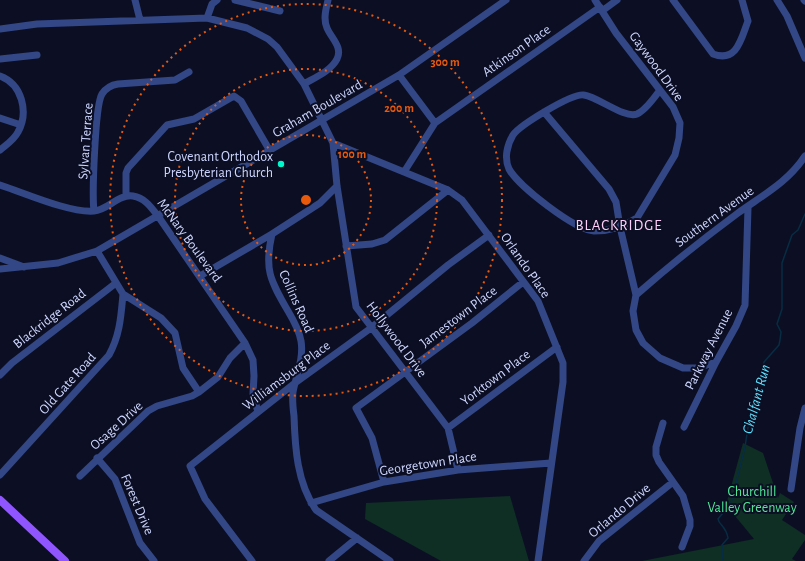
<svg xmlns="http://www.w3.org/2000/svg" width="805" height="561" viewBox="0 0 805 561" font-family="'Alegreya Sans',sans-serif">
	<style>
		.green { fill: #0f2e24 }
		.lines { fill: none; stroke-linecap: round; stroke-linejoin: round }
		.stream { stroke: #062d43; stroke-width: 1.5 }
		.minor { stroke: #334786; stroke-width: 7 }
		.major { stroke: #9055ff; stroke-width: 8 }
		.ring { fill: none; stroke: #e8590c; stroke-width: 2; stroke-dasharray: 2 4 }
		.poi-dot { fill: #00f9cc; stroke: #0c0f23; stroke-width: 1.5 }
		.labels { text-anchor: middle; stroke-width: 4; stroke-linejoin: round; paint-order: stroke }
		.street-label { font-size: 14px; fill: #ced6ff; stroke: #0c0f23 }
		.poi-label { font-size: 14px; fill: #ced6ff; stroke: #0c0f23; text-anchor: end }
		.park-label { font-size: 14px; fill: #51e898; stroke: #0c0f23 }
		.neighbourhood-label { font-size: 15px; letter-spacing: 1px; fill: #ffd0fb; stroke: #0c0f23 }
		.water-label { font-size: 15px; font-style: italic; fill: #5ce1ff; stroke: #0c0f23 }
		.centre { fill: #e8590c; stroke: #0c0f23; stroke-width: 2 }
		.ring-label { font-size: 12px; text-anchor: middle; font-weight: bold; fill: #e8590c; stroke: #0c0f23; stroke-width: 4; stroke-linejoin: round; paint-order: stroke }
	</style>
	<rect width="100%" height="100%" fill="#0c0f23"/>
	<path class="green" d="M743,443L763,453L778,498L780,493L794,502L782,520L805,535V540L792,559L796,561H642L754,539L726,505Z
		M510,496L529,561H441L365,519L366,503Z"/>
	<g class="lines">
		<path class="stream" d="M723,561L722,545L728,538C726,526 719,525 718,519L731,503L745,447L750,414L764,362L779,345L780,340L781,332L777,324L782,309V263L792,235L798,230L805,214"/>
		<path class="minor" d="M135,0L140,20
			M235,0L280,11
			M595,0L616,33L673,107L680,123L679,138L675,155L637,218C625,226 609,231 594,231C575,230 518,186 509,169C504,158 507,145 513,135C520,125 572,93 584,95C598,97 625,119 637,114C646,110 654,98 660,90
			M673,0L713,54C737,63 741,39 748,21L742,0
			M777,0L787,16L805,58
			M804,0L805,1
			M602,11L617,0
			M207,18L212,4L217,0
			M0,29L37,24L207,18L247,28L268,39L277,47L304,84L333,143L337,186L356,307L448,428L458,470
			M0,59L37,55
			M399,75L435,123
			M0,76C22,84 29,112 18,132C14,140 7,144 0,150
			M304,84C314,78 331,71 337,59C343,47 331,38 327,28C323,19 326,9 328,0
			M544,112L609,189L616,202L620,227L636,295L633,311L636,330L643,343L660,358L683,368H698L716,362
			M0,118L21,125
			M333,143L448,190L462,200L538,301L563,363V382L538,561
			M404,172L435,123L600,7
			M0,185C25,193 69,213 94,211C108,210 118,194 133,196C145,198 151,207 158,216L245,343L253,360L254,376L253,394L258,412
			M337,186L320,203L272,234C264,269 270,280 288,311C294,321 299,330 301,341C304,358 296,376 293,392C292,400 293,408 294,416C295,448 297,483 316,510L390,561
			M126,196V173L128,168L167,125L194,119L234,96L241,101L270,151
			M94,211C92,195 95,105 102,94C106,88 111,85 118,84L175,80L189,72
			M346,246L372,244L385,240L448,190
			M97,251L123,294L161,318L175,333L183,368L199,392
			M0,258L24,267
			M0,269L58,263L97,251L399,75L506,0
			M200,276L272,234
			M636,295C669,266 703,239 738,213C763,195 788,182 805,156
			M0,375L12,363L116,283
			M663,423L656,447V455L659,462L683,496L690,520V526L682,547
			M684,427L716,362L736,326L745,305L748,208
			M448,428L557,347
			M97,458L115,479L140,543L154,561
			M0,475L109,355C120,335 121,316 123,294
			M80,476L148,411L157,406L192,396L199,392L218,377L230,358L245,343
			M384,482L372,438L356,408L472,323L523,282
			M791,489L800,428L805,408
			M311,503L384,482L458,470L551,463
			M252,561L205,499L190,466L295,383L371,328L448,265L489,235
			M329,561L357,538
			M584,561L599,541L673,482"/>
		<path class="major" d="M0,500L65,561"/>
	</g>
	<g class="ring">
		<circle cx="306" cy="200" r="65"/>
		<circle cx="306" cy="200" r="131"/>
		<circle cx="306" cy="200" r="196"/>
	</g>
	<circle class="poi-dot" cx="281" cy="164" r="4"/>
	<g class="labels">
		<g class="street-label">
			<text transform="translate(516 50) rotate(-35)" y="5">Atkinson Place</text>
			<text transform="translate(657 66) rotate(54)" y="5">Gaywood Drive</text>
			<text transform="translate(317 108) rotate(-30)" y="5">Graham Boulevard</text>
			<text transform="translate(85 141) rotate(-86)" y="5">Sylvan Terrace</text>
			<text transform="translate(714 216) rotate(-36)" y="5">Southern Avenue</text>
			<text transform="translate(190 240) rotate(54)" y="5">McNary Boulevard</text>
			<text transform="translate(526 265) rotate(55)" y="5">Orlando Place</text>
			<text transform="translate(297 301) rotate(66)" y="5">Collins Road</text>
			<text transform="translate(458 316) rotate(-37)" y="5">Jamestown Place</text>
			<text transform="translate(49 318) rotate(-38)" y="5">Blackridge Road</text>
			<text transform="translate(397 339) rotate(53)" y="5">Hollywood Drive</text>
			<text transform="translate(708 349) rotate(-63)" y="5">Parkway Avenue</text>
			<text transform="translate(286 375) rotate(-37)" y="5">Williamsburg Place</text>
			<text transform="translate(495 377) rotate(-37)" y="5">Yorktown Place</text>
			<text transform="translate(67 383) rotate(-48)" y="5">Old Gate Road</text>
			<text transform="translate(116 425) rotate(-42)" y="5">Osage Drive</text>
			<text transform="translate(428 463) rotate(-9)" y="5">Georgetown Place</text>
			<text transform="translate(138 504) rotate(67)" y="5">Forest Drive</text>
			<text transform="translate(619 510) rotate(-40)" y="5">Orlando Drive</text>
		</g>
		<g class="poi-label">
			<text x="273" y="161">Covenant Orthodox<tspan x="273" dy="16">Presbyterian Church</tspan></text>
		</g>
		<g class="park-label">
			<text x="752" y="496">Churchill<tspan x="752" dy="16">Valley Greenway</tspan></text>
		</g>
		<g class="neighbourhood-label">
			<text x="619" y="230">BLACKRIDGE</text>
		</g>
		<g class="water-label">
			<text transform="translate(756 399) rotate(-75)" y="5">Chalfant Run</text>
		</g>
	</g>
	<circle cx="306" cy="200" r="6" class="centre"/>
	<g class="ring-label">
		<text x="445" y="66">300 m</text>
		<text x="399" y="112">200 m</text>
		<text x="352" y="158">100 m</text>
	</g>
</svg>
